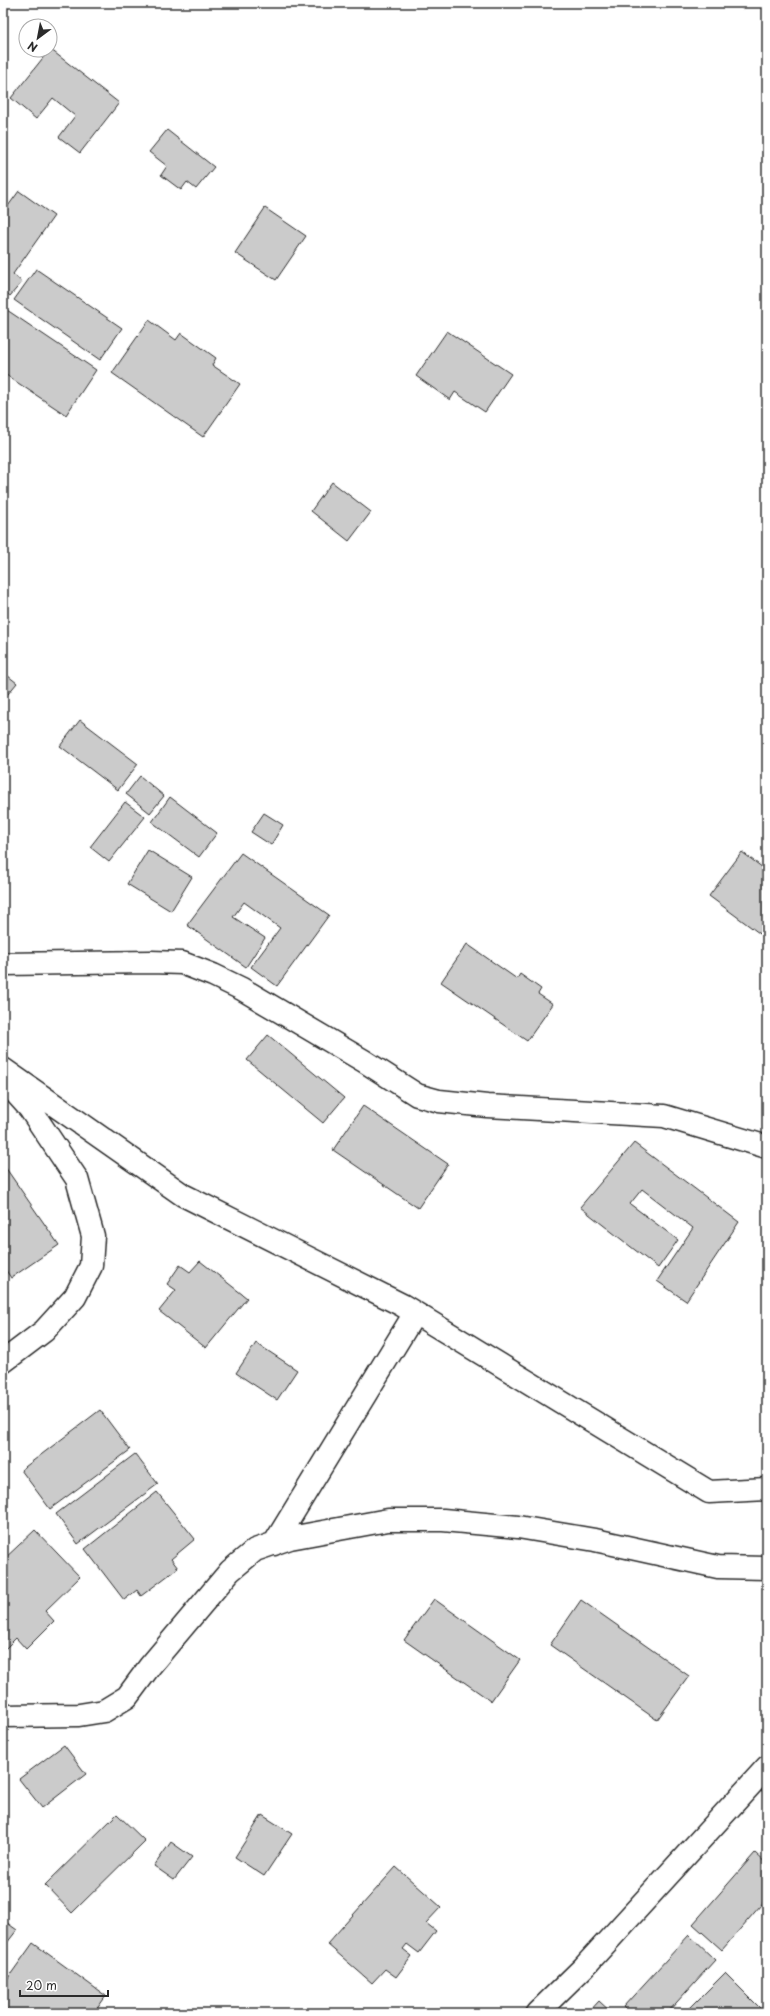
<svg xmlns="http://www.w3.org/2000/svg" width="770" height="2016" viewBox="0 0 770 2016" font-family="'Playpen Sans',sans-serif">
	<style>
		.building { fill: #cbcbcb; stroke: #2b2b2b }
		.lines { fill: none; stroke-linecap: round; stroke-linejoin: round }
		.minor-casing { stroke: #2b2b2b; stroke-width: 25 }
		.minor { stroke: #fff; stroke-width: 22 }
	</style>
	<rect width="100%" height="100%" fill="#fff"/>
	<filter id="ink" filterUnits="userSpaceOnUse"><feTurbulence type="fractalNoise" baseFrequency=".025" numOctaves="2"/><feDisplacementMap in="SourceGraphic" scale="8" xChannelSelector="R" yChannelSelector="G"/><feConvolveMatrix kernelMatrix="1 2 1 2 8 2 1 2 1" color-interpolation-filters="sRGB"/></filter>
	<g filter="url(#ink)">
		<path class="building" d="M735,3H747L743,9Z
			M50,49L119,103L80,153L59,137L75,116L53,98L36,119L11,98Z
			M167,130L214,167L196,189L187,182L181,190L161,175L167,166L149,152Z
			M19,191L54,216L13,274L22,282L10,296L3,290V213Z
			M265,208L306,236L276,280L235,253Z
			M36,269L122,328L100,360L14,300Z
			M7,310L96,370L66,415L3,373V317Z
			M149,320L176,340L181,333L216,358L212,365L240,384L203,437L112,373Z
			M447,331L511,374L485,412L455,392L450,400L416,376Z
			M332,482L371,512L349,541L311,511Z
			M3,672L17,683L3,700Z
			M80,720L138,764L118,790L60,746Z
			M140,776L164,796L150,813L126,794Z
			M170,797L217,833L199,857L152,822Z
			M125,802L145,817L109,862L90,847Z
			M264,813L283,825L271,845L251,832Z
			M148,850L192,877L171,911L127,884Z
			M742,852L767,871V939L709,896Z
			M241,853L329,915L277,986L251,967L280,928L244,902L233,917L265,938L246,967L187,925Z
			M467,944L517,979L520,974L541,989L538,994L553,1004L527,1041L441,982Z
			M268,1035L344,1098L323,1123L247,1060Z
			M363,1106L448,1164L418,1208L333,1150Z
			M634,1143L739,1222L686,1301L657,1281L693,1228L642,1189L630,1204L678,1240L658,1268L580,1207Z
			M3,1164L59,1245L11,1278L3,1266Z
			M200,1261L247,1298L206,1348L159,1311L176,1290L167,1284L180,1265L190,1272Z
			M256,1343L297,1370L277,1400L236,1373Z
			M100,1410L130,1450L50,1509L21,1470Z
			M135,1454L158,1484L78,1544L56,1514Z
			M157,1492L195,1539L171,1559L178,1568L141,1596L137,1590L124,1600L85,1549Z
			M35,1530L80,1577L45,1611L54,1621L26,1649L16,1638L3,1651V1560Z
			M434,1599L520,1660L491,1701L404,1640Z
			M581,1600L689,1676L657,1720L550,1645Z
			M64,1745L86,1774L42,1808L19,1779Z
			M117,1814L145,1841L72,1913L45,1885Z
			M262,1815L292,1834L264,1876L235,1857Z
			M171,1842L192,1857L174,1880L154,1866Z
			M755,1853L767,1864V1898L722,1950L693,1924Z
			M396,1867L441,1907L426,1923L436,1931L419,1953L407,1944L403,1949L412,1956L396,1977L385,1969L372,1983L327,1944Z
			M3,1920L17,1930L3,1948Z
			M689,1935L715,1960L667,2013H629L623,2007Z
			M33,1943L106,1996L94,2013H9L10,2011L3,2006V1985Z
			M725,1973L765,2013H685Z
			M599,2001L612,2013H588Z"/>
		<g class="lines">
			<defs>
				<path id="minor" d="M3,964L151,962L182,963L213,975L242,989L364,1061L417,1095L439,1101L487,1106L664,1116L767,1147
					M3,1069L183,1195L402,1305L709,1492L767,1489
					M3,1362L44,1331L75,1297L91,1266L93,1236L77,1179L30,1109L4,1080
					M274,1544L415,1313
					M3,1716L79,1715L104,1711L127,1697L150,1666L230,1571L255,1550L290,1538L388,1520H443L518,1527L595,1540L718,1567L767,1568
					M537,2013L584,1967L767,1767"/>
			</defs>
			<use href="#minor" class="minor-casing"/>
			<use href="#minor" class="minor"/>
		</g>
	</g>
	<rect width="770" height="2016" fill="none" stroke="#fff" stroke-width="16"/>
	<rect x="8" y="8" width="754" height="2000" fill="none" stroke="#2b2b2b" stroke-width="1.5" filter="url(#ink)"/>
	<g transform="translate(38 38) rotate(212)"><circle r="19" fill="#ffffff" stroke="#aaaaaa"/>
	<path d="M0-3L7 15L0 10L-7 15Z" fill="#2b2b2b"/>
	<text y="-6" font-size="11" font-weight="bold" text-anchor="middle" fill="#2b2b2b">N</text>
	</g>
	<path d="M20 1990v6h88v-6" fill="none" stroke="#2b2b2b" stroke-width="2"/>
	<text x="26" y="1990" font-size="12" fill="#2b2b2b" stroke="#ffffff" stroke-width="3" paint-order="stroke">20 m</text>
</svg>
